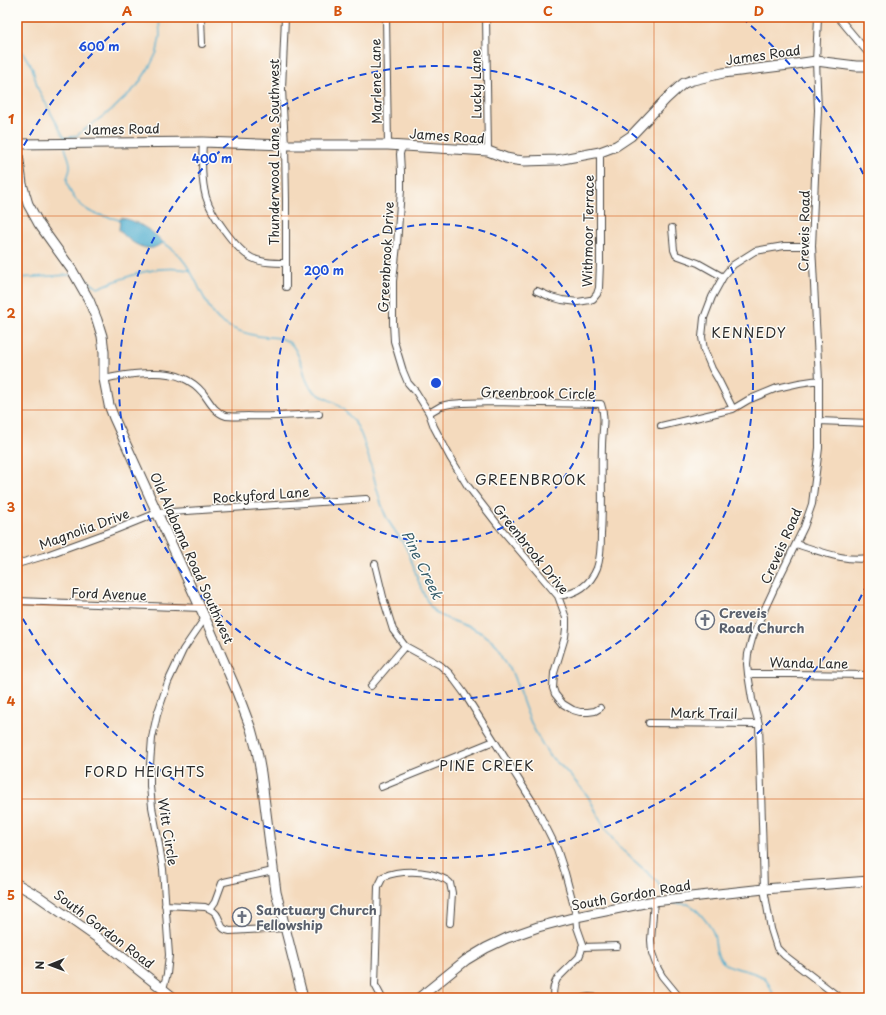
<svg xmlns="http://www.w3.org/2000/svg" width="886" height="1015" viewBox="0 0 886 1015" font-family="'Playpen Sans',sans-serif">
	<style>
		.water { fill: #4fadce; stroke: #3d6c7c }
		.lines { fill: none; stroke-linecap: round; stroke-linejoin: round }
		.stream { stroke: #4fadce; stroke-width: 1.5 }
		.street-casing { stroke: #494541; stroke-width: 8 }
		.secondary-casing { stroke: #494541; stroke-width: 11 }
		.street { stroke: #fff; stroke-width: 6 }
		.secondary { stroke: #fff; stroke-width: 9 }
		.grid { fill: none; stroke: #d5540f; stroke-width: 1; stroke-opacity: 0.55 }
		.ring { fill: none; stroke: #1d4ed8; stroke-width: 2; stroke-dasharray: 7 5 }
		.labels { text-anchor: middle; stroke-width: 3; stroke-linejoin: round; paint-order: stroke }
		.street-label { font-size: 13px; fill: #2b2b2b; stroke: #fdfcf7 }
		.worship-label { font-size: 13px; font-weight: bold; fill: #5b616d; stroke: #fdfcf7; text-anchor: start }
		.neighbourhood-label { font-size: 14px; letter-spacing: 1px; fill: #2b2b2b; stroke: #fdfcf7 }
		.water-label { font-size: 14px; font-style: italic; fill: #395f6c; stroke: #fdfcf7 }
		.centre { fill: #1d4ed8; stroke: #fdfcf7; stroke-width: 2 }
		.ring-label { font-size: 12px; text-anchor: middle; font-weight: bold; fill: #1d4ed8; stroke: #fdfcf7; stroke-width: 3; stroke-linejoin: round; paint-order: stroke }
		.neatline { fill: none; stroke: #d5540f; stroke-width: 1.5 }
		.grid-label { font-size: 13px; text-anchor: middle; font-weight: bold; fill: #d5540f }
	</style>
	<rect width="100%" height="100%" fill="#fdfcf7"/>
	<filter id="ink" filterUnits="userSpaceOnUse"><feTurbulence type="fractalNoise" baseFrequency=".025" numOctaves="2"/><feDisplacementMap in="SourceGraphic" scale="8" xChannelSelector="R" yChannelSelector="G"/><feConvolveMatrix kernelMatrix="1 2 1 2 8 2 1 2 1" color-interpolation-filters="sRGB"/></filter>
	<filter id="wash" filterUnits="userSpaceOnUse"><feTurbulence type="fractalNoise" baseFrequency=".012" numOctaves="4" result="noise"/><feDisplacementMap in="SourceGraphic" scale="16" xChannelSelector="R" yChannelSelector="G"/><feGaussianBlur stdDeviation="0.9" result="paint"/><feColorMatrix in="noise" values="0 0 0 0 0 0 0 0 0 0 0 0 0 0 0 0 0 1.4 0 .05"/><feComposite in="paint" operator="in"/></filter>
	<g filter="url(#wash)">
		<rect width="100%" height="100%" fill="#f4dabd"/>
		<path class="water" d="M121,218C134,219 154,232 162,241V244C159,245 156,247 153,248C140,250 127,239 119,230L120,219Z"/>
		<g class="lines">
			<path class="stream" d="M17,49L23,53L32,67L38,89L65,139
				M65,138L76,136L114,108L137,86L150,66L157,52L160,36L159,17
				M65,147C66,153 70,159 70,165C71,170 68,174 67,179C67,192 79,205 89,211C99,217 111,216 122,221
				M162,242C182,253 192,272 201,292C206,301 210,311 218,319C229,329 243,333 258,336C269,338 283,335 292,345C296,350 299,357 301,362C305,372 304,380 311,388C317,396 327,398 335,403C344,409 351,417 357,426C369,448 373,479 381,503C383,510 386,518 391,525C396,533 402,540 406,548C415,566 419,591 431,607C437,616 449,619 459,623C473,628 490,635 499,648C516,673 521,703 534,729C539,739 544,748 551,757C555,761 559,764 563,768C571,776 579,786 587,795C593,804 597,814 602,823C607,832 614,841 621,849L657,881L664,896
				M80,275L98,288C128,276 156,264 189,270
				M17,278L70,275
				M673,903C677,904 684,903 688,904C696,907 712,927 714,935C716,944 715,956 724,963C728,966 734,967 739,969C760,974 768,975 774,998"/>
		</g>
	</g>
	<g filter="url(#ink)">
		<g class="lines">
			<defs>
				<path id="street" d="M201,17L202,44
					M285,17L282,89L285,145L286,200V287
					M386,17L388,145
					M486,17L488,151
					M818,17L816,61L818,110L812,246L819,380V448L812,504L804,527L780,576L760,619L752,639L748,654L747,664L748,674L752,699L759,724L764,889L771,929L777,948L784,955L840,998
					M838,17L869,54
					M203,142C202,160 201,179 206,197C211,214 236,250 252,258C262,263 275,263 286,263
					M402,146L400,154L401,171V190L397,245L393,281V323L394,341L403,371L408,383L416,392L429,413L434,427L451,459L467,485L498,525L558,596L566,618V628L565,637L554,673L553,688L555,694L563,704L573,710L580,712H588L595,711L600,708
					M672,228L674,250L676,255L698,263L723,277
					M537,291L551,297L562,300L578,302L590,300L593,299L597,294L599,288L600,263V152
					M104,379C125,374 164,369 183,378C190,381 198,387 203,393C210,402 214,412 226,416C233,417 241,416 248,416C271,417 295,415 319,414
					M733,409L718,379L712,369L704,350L702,337L704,318L712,297L723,277L733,265L755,251L784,246H812
					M429,413L441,406L450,404L463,403L493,402L541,403L601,404C606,418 602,431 602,446C601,475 603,505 601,534C601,545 601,557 597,568C590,586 576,594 558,596
					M819,421L869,423
					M661,426L733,409L748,400L777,388L799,383L819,380
					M796,544C820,551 844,562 869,558
					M17,564L44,556L115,530L157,513L366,499
					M375,564L384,601L393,630L405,646L440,665L450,674L464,693L534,804L544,823L557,849L565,873L576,914L577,927L583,944L581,952L579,957L557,979C553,986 552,991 554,998
					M17,601L201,608
					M748,674H790L869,675
					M371,686L405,646
					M649,723L759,724
					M381,787L494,741
					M654,901L651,940L652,953L657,967L662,976L680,998
					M165,905L205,907C211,909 216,912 218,917C222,925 220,929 230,931L286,928
					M210,909L215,902L222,883L224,882L273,871
					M582,947L617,946
					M163,989L167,974L169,955L163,869L157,833L152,807L150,786V764L152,738L157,715L168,682L183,650L205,618
					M382,998L375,985L378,887L383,877C399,870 426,870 442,878C445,879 448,881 450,883L452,893L450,923
					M583,998L589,997L600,998"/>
				<path id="secondary" d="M17,144L203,142L285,145H388L488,151L506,158L516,160L524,161L557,160L600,152L616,146L631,136L666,99L678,88L684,83L693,80L723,73L789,65L816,61L856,66H869
					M17,147L22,184L28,204L39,224L72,270L89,300L97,320L102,336L104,352V379L109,405L114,418L205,618L237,692L251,729L257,751L261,773L276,892L303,998
					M17,884L38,896L102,941L174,998
					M419,998L466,960L486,948L507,938L538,927L576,917L654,901L764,889L869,881"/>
			</defs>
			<use href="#street" class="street-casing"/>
			<use href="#secondary" class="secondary-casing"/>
			<use href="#street" class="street"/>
			<use href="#secondary" class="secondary"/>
		</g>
	</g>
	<path class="grid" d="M232,17V998M443,17V998M654,17V998M17,216H869M17,410H869M17,605H869M17,799H869"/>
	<g class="ring">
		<circle cx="436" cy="383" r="159"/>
		<circle cx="436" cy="383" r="317"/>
		<path d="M867 584A476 476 0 0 1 18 610M18 156A476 476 0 0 1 130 18M742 18A476 476 0 0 1 867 182"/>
	</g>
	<defs>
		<symbol id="church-ring" viewBox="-11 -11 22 22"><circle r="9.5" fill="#fdfcf7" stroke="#6b7280" stroke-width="1.5"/><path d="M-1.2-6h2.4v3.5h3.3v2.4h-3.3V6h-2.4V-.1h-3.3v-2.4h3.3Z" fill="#6b7280"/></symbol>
	</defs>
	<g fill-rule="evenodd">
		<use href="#church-ring" x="694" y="609" width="22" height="22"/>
		<use href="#church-ring" x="231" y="906" width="22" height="22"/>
	</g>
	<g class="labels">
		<g class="street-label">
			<text transform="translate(763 55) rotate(-8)" y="5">James Road</text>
			<text transform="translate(376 81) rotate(-91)" y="5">Marlene Lane</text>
			<text transform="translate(476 84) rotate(-91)" y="5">Lucky Lane</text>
			<text transform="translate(122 129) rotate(-1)" y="5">James Road</text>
			<text transform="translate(447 136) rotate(4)" y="5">James Road</text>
			<text transform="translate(274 152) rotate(-90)" y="5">Thunderwood Lane Southwest</text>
			<text transform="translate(588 231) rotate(-89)" y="5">Withmoor Terrace</text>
			<text transform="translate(804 231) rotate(-89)" y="5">Creveis Road</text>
			<text transform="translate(386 257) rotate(-87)" y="5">Greenbrook Drive</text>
			<text transform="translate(538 393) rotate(1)" y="5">Greenbrook Circle</text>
			<text transform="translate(261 495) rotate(-4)" y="5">Rockyford Lane</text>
			<text transform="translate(84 529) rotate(-20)" y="5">Magnolia Drive</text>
			<text transform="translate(781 546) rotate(-66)" y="5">Creveis Road</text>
			<text transform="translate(531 549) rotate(51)" y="5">Greenbrook Drive</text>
			<text transform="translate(192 558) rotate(66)" y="5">Old Alabama Road Southwest</text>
			<text transform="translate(109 594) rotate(2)" y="5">Ford Avenue</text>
			<text transform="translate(809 663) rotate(1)" y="5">Wanda Lane</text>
			<text transform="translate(704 713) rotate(1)" y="5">Mark Trail</text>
			<text transform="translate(168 832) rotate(81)" y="5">Witt Circle</text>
			<text transform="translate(631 895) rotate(-10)" y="5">South Gordon Road</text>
			<text transform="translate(104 929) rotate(37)" y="5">South Gordon Road</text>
		</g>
		<g class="worship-label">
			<text x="719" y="618">Creveis<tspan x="719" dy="15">Road Church</tspan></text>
			<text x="256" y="915">Sanctuary Church<tspan x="256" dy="15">Fellowship</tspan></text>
		</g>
		<g class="neighbourhood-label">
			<text x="749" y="338">KENNEDY</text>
			<text x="531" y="485">GREENBROOK</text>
			<text x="487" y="771">PINE CREEK</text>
			<text x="145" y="777">FORD HEIGHTS</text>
		</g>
		<g class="water-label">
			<text transform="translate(422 565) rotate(64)" y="5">Pine Creek</text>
		</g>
	</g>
	<circle cx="436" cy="383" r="6" class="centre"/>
	<g class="ring-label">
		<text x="99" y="51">600 m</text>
		<text x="212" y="163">400 m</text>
		<text x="324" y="275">200 m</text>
	</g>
	<rect width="886" height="1015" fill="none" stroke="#fdfcf7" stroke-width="44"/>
	<g transform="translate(50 965) rotate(269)" stroke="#fdfcf7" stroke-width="3" paint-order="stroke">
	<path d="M0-3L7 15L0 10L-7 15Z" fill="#2b2b2b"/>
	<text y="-6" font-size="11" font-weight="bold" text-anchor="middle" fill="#2b2b2b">N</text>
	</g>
	<rect x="22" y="22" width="842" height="971" class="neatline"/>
	<g class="grid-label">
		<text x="127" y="16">A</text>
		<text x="338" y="16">B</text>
		<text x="548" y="16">C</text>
		<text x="759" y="16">D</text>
		<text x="11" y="124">1</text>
		<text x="11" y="318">2</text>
		<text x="11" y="512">3</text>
		<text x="11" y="706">4</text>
		<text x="11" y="900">5</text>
	</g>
</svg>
